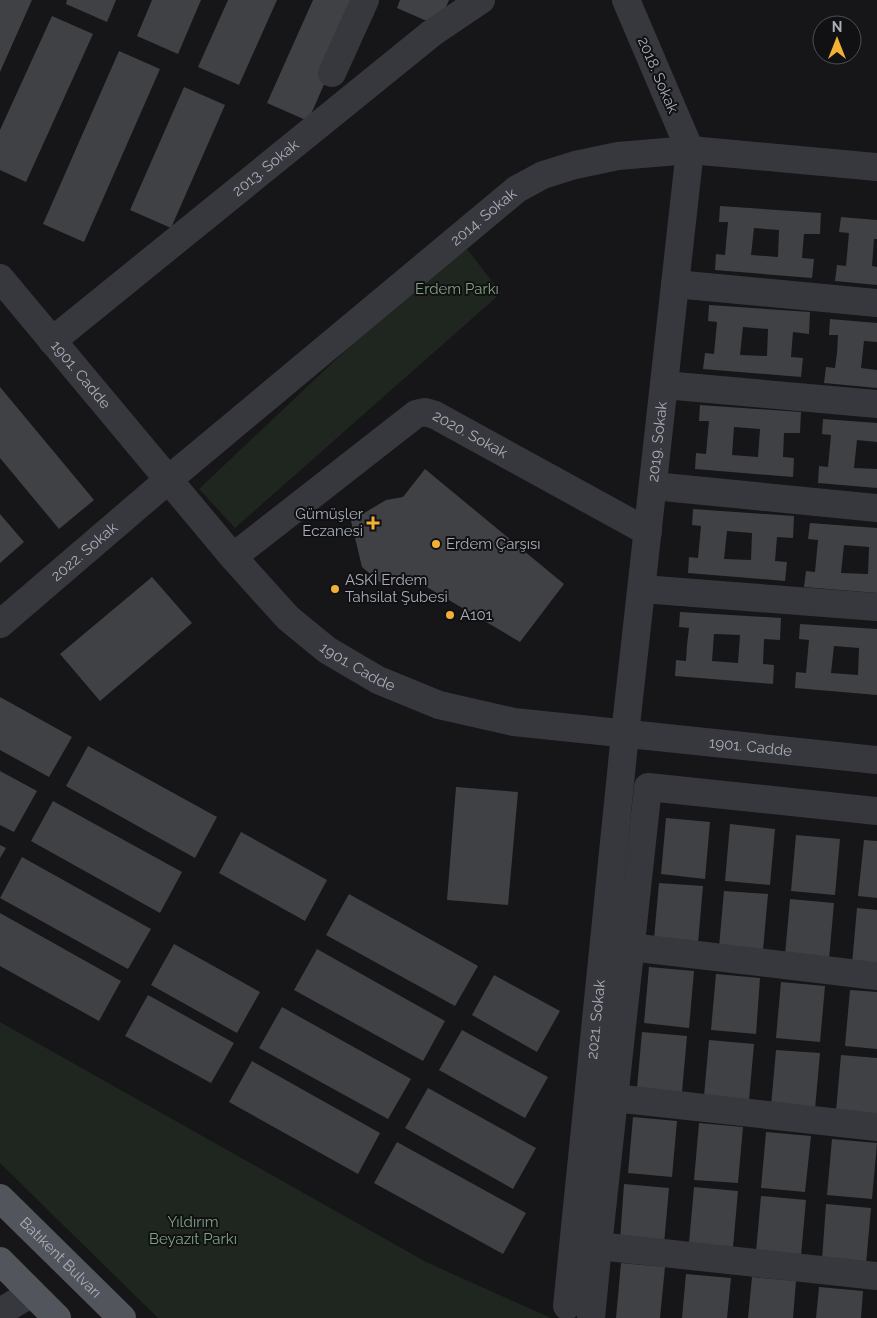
<svg xmlns="http://www.w3.org/2000/svg" width="877" height="1318" viewBox="0 0 877 1318" font-family="Raleway,sans-serif">
	<style>
		.green { fill: #1e261f }
		.building { fill: #404145; fill-rule: evenodd }
		.lines { fill: none; stroke-linecap: round; stroke-linejoin: round }
		.minor { stroke: #37383d; stroke-width: 28 }
		.major { stroke: #53555c; stroke-width: 28 }
		.poi-dot { fill: #f2b134; stroke: #111113; stroke-width: 2 }
		.labels { text-anchor: middle; stroke-width: 4; stroke-linejoin: round; paint-order: stroke }
		.street-label { font-size: 15px; fill: #a8adb8; stroke: #111113 }
		.park-label { font-size: 15px; fill: #7fa381; stroke: #111113 }
		.poi-label { font-size: 15px; fill: #a8adb8; stroke: #111113; text-anchor: start }
	</style>
	<rect width="100%" height="100%" fill="#161618"/>
	<path class="green" d="M461,241L501,293L235,528L199,489Z
		M0,1022L426,1262L551,1318H158L0,1163Z"/>
	<path class="building" d="M0,0H32L0,72Z
		M67,0H116L107,22L66,4Z
		M152,0H201L178,54L137,36Z
		M228,0H277L239,85L198,67Z
		M313,0H361L308,121L267,103Z
		M400,0H449L438,26L397,8Z
		M52,16L93,34L26,182L0,170V130Z
		M119,51L160,69L84,242L43,224Z
		M184,87L225,105L171,228L130,210Z
		M720,206L821,213L820,234H804L802,258L814,259L812,278L715,270L716,254L725,255L728,222H719ZM754,228L779,230L778,257L751,255Z
		M841,217L877,220V239H874L872,266L877,267V285L835,281L837,265L846,266L849,233L839,232Z
		M709,305L810,312L809,334L793,332L791,357L803,358L801,377L703,369L705,353L714,354L717,322L708,321ZM743,327L768,329L767,356L740,355Z
		M830,319L877,323V342L864,341L861,368L877,370V388L824,383L826,367L835,368L837,353L838,335H829Z
		M0,387L94,500L59,529L0,458Z
		M700,405L801,412L800,433H784L783,457L794,458L793,477L695,469L696,453L706,454L709,421H699ZM734,427L760,429L758,457L732,455Z
		M823,419L877,423V442L857,440L854,468L877,469V488L818,483L819,466L828,467L831,435L822,434Z
		M425,469L564,584L520,642L403,573L382,584L362,567L351,521L386,500L403,497Z
		M693,509L794,516L793,538L777,537L775,561L787,562L785,581L688,573L689,557L698,558L701,526L692,525ZM727,531L752,533L751,560L724,559Z
		M0,514L24,542L0,563Z
		M810,523L877,528V593L804,587L806,571L815,572L818,540L808,539ZM844,545L869,547L868,574L841,573Z
		M152,577L192,623L100,701L60,654Z
		M680,612L781,618L780,640L764,639L763,664L774,665L773,684L675,676L676,660L686,661L687,645L689,628L679,627ZM714,634L740,635L738,663L712,661Z
		M800,624L877,629V695L795,688L796,672L806,673L809,640L799,639ZM834,646L859,648L858,675L831,673Z
		M0,697L72,737L49,777L0,750Z
		M88,746L217,817L195,858L66,786Z
		M0,771L37,791L14,832L0,825Z
		M456,787L518,792L508,905L447,900Z
		M53,801L182,872L160,913L31,841Z
		M666,818L710,822L705,879L661,874Z
		M730,824L775,829L770,885L725,881Z
		M241,832L327,880L305,921L219,873Z
		M796,835L840,839L835,895L791,891Z
		M864,840L877,841V898L858,896Z
		M0,845L6,848L0,858Z
		M22,857L151,929L128,969L0,898Z
		M659,883L703,886L698,943L654,939Z
		M724,891L768,894L763,950L719,947Z
		M349,894L478,966L455,1006L326,935Z
		M790,899L834,903L829,959L785,955Z
		M857,908L877,910V966L852,964Z
		M0,913L121,981L99,1021L0,966Z
		M174,944L260,992L237,1033L151,985Z
		M317,949L445,1021L423,1061L294,990Z
		M649,967L694,971L689,1028L644,1023Z
		M716,974L760,978L756,1034L711,1030Z
		M494,975L560,1011L537,1052L472,1015Z
		M781,982L825,986L820,1042L776,1038Z
		M850,990L877,992V1049L845,1046Z
		M148,995L234,1043L211,1083L125,1036Z
		M282,1007L411,1079L388,1119L259,1048Z
		M462,1030L548,1077L525,1118L439,1070Z
		M642,1032L687,1036L682,1092L637,1088Z
		M709,1040L754,1044L749,1100L704,1096Z
		M776,1050L820,1053L815,1109L771,1106Z
		M841,1055L877,1058V1115L836,1111Z
		M252,1061L380,1133L358,1174L229,1102Z
		M428,1088L536,1148L513,1189L405,1128Z
		M633,1117L677,1121L672,1177L628,1173Z
		M699,1123L743,1127L738,1183L694,1180Z
		M766,1132L811,1136L805,1192L761,1188Z
		M832,1139L877,1143L872,1199L827,1195Z
		M397,1142L526,1213L503,1254L374,1183Z
		M624,1184L669,1188L664,1244L620,1240Z
		M694,1187L738,1191L733,1247L689,1243Z
		M761,1196L806,1200L801,1256L756,1252Z
		M826,1204L871,1208L866,1264L822,1260Z
		M621,1263L665,1267L660,1318H616Z
		M686,1274L731,1278L727,1318H682Z
		M752,1277L796,1281L793,1318H748Z
		M819,1287L863,1291L861,1318H816Z"/>
	<g class="lines">
		<g class="minor">
			<path d="M332,73L365,0"/>
			<path id="s1" d="M0,278L233,557L288,618L327,650L378,680L439,705L514,722L877,760"/>
			<path d="M675,284L877,303"/>
			<path id="s2" d="M52,341L432,33L481,0"/>
			<path d="M664,385L877,404"/>
			<path d="M653,486L877,508"/>
			<path id="s3" d="M233,557L416,414L425,412L435,415L648,532"/>
			<path d="M642,589L877,607"/>
			<path id="s4" d="M0,624L168,480L517,189L543,175L575,165L618,156L690,150L877,167"/>
			<path d="M630,947L877,976"/>
			<path d="M614,1098L877,1127"/>
			<path d="M598,1246L877,1276"/>
			<path id="s5" d="M567,1306L625,734L690,150L626,0"/>
			<path d="M0,1312L32,1293"/>
			<path d="M591,1318L598,1246L648,787L877,811"/>
		</g>
		<g class="major">
			<path id="s6" d="M0,1198L122,1318"/>
			<path d="M0,1261L57,1318"/>
		</g>
	</g>
	<g class="poi-dot">
		<path d="M370.5 515.5h5v5h5v5h-5v5h-5v-5h-5v-5h5z"/>
		<circle cx="436" cy="544" r="5"/>
		<circle cx="335" cy="589" r="5"/>
		<circle cx="450" cy="615" r="5"/>
	</g>
	<g class="labels">
		<g class="street-label">
			<text transform="translate(658 75) rotate(67)" y="5">2018. Sokak</text>
			<text dy="5" stroke="none"><textPath href="#s2" startOffset="275">2013. Sokak</textPath></text>
			<text dy="5" stroke="none"><textPath href="#s4" startOffset="632">2014. Sokak</textPath></text>
			<text dy="5" stroke="none"><textPath href="#s1" startOffset="126">1901. Cadde</textPath></text>
			<text dy="5" stroke="none"><textPath href="#s3" startOffset="292">2020. Sokak</textPath></text>
			<text dy="5" stroke="none"><textPath href="#s5" startOffset="869">2019. Sokak</textPath></text>
			<text dy="5" stroke="none"><textPath href="#s4" startOffset="111">2022. Sokak</textPath></text>
			<text dy="5" stroke="none"><textPath href="#s1" startOffset="531">1901. Cadde</textPath></text>
			<text dy="5" stroke="none"><textPath href="#s1" startOffset="936">1901. Cadde</textPath></text>
			<text dy="5" stroke="none"><textPath href="#s5" startOffset="288">2021. Sokak</textPath></text>
			<text dy="5" stroke="none"><textPath href="#s6" startOffset="85">Batıkent Bulvarı</textPath></text>
		</g>
		<g class="park-label">
			<text x="457" y="294">Erdem Parkı</text>
			<text x="193" y="1227">Yıldırım<tspan x="193" dy="17">Beyazıt Parkı</tspan></text>
		</g>
		<g class="poi-label">
			<text x="363" y="519" text-anchor="end">Gümüşler<tspan x="363" dy="17">Eczanesi</tspan></text>
			<text x="446" y="549">Erdem Çarşısı</text>
			<text x="345" y="585">ASKİ Erdem<tspan x="345" dy="17">Tahsilat Şubesi</tspan></text>
			<text x="460" y="620">A101</text>
		</g>
	</g>
	<g transform="translate(837 40)"><circle r="24" fill="#111113" stroke="#4d4f55"/>
	<path d="M0-4L9 19L0 12L-9 19Z" fill="#f2b134"/>
	<text y="-8" font-size="14" font-weight="bold" text-anchor="middle" fill="#a8adb8">N</text>
	</g>
</svg>
